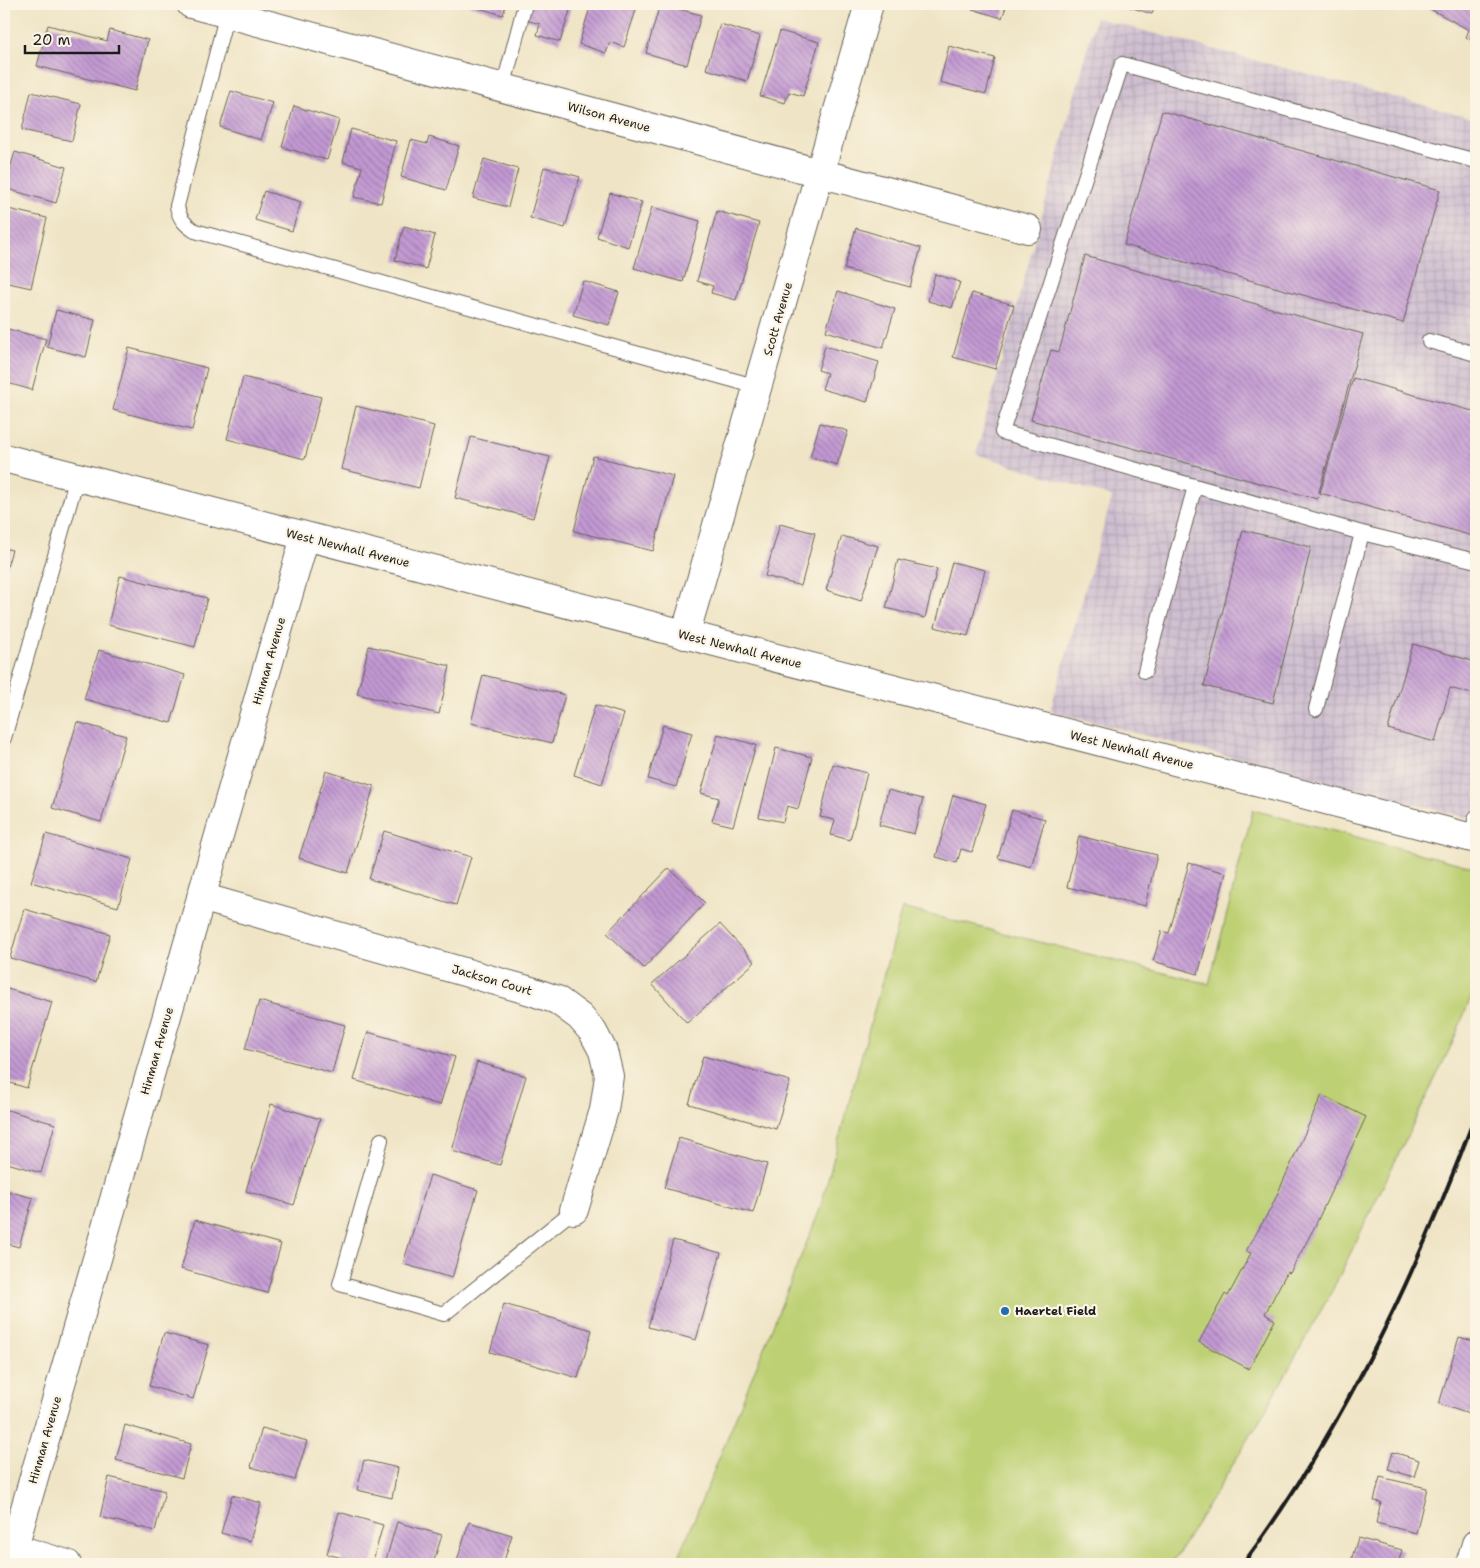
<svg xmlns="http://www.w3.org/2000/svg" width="1480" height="1568" viewBox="0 0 1480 1568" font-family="'Shantell Sans',sans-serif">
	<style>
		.industrial { fill: url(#industrial-grid) }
		.green { fill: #bdd073; stroke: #6c7648 }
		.building { fill: url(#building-back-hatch) }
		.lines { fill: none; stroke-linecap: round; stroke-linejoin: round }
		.lane-casing { stroke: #666257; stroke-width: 16 }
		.street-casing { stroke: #666257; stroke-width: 30 }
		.secondary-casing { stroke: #666257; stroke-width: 30 }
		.lane { stroke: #fff; stroke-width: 14 }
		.street { stroke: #fff; stroke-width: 28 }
		.secondary { stroke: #fff; stroke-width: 28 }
		.rail { stroke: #1c1c1c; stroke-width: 4 }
		.poi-dot { fill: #1f6fb2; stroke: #fcf5e5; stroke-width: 2 }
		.labels { text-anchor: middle; stroke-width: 4.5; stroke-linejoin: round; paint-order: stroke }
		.street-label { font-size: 12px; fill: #1c1c1c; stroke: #fcf5e5 }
		.poi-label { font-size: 12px; font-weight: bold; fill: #1c1c1c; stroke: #fcf5e5; text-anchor: start }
	</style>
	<defs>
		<pattern id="industrial-grid" width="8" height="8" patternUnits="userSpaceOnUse" patternTransform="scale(1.25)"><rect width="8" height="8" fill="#cebed0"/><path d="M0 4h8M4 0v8" fill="none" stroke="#b0a3b2"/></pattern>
		<pattern id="building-back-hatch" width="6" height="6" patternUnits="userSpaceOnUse" patternTransform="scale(1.25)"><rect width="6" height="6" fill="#c299d3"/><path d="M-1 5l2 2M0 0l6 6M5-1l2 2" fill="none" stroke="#9d7caa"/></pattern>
	</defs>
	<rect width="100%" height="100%" fill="#fcf5e5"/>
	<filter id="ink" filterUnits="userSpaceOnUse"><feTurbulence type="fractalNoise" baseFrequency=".02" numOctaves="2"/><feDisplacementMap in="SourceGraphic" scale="10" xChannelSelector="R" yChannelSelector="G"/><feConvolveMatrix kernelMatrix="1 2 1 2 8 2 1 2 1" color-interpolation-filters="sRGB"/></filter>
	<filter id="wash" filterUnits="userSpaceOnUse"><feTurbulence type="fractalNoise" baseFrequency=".0096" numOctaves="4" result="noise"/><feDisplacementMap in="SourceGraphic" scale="20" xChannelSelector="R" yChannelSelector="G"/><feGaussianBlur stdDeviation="1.12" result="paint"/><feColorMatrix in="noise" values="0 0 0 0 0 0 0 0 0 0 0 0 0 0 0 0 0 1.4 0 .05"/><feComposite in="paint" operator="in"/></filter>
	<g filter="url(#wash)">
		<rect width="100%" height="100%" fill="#efe4c5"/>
		<path class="industrial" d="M1096,18L1476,119V820L1050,711L1112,497L976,454Z"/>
		<path class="green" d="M1253,810L1476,868V985L1452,1044L1333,1289L1262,1417L1178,1554L1170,1564H676L819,1212L902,908L1209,984Z"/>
		<g id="blocks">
			<path class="building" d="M469,4H506L503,15L468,5Z
				M531,4H572L560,42L537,35L540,24L526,20Z
				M591,4H638L624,47L610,42L606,53L579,44Z
				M660,4L701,15L687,65L646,53Z
				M963,4H1007L1002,18L962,6Z
				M1120,4H1155L1152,14Z
				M1421,4H1476V43L1466,37L1469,30Z
				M720,24L760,36L747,81L706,69Z
				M48,25L107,41L110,30L148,40L135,91L37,66Z
				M780,31L819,42L803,96L789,92L785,103L760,96Z
				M949,46L995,58L986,94L940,82Z
				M231,91L273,103L261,140L220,127Z
				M31,92L81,104L72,141L22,130Z
				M294,106L339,120L327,160L282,147Z
				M1162,111L1440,190L1403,323L1124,245Z
				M351,129L396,141L381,203L354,197L362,167L343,162Z
				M429,137L459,146L446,190L401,177L411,140L427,144Z
				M15,152L66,167L56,203L4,188Z
				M484,159L518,169L508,207L473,198Z
				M544,167L580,177L565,228L530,218Z
				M264,191L301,202L292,231L255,220Z
				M610,193L642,202L628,247L597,237Z
				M652,207L700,221L683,282L634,268Z
				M4,208L47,218L31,288L4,282Z
				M717,211L759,223L736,300L711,293L713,286L697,281Z
				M404,226L435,235L426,269L395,260Z
				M856,228L921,248L910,287L844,269Z
				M1085,256L1363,334L1317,499L1031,420L1051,350L1059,352Z
				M935,274L960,282L952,308L928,301Z
				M583,281L619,292L609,325L573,315Z
				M838,291L895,309L883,348L826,331Z
				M972,293L1014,305L995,369L953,357Z
				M56,310L95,320L86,357L47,347Z
				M4,328L46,339L32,390L4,382Z
				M825,346L879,362L867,402L822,389L827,373L818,370Z
				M129,348L207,368L192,430L113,410Z
				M243,377L321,397L305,459L227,439Z
				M1353,378L1476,412V537L1320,493Z
				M356,406L434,426L419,488L341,469Z
				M820,423L848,431L837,465L810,457Z
				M471,437L550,457L533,518L455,498Z
				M593,456L673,476L653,551L574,531Z
				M780,524L815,533L801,586L765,576Z
				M1243,530L1311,547L1273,703L1204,686Z
				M842,536L878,546L861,601L826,590Z
				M4,548L12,550L4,577Z
				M898,560L937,569L925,618L886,608Z
				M952,562L985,570L968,636L935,627Z
				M120,576L207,598L195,647L108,625Z
				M1413,644L1476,662V695L1450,688L1435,742L1388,729Z
				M369,646L450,666L439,714L357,694Z
				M99,650L185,675L171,723L84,699Z
				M483,675L565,695L552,743L471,723Z
				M595,705L624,714L602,784L574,775Z
				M77,722L126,736L101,822L52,808Z
				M663,725L692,733L676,787L648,779Z
				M718,734L756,745L733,826L712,821L719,798L701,793Z
				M776,748L812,757L798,809L787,806L783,822L759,817Z
				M833,764L867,773L850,840L831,835L835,820L820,817Z
				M326,771L374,786L348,873L299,858Z
				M888,790L923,799L914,834L879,825Z
				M953,795L986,804L972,852L961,849L957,863L936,857Z
				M1012,810L1045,819L1031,867L998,858Z
				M384,831L471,857L456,905L369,879Z
				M46,834L132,859L118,907L31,882Z
				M1079,836L1157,855L1145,906L1067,887Z
				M1189,863L1226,873L1198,974L1153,961L1162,931L1169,933Z
				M669,868L705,903L644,968L607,933Z
				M24,909L110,934L96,982L10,958Z
				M720,924L755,962L687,1023L652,984Z
				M4,988L52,1002L27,1088L4,1081Z
				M259,1001L345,1025L332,1073L245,1049Z
				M368,1032L455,1057L440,1105L354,1080Z
				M703,1056L790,1081L776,1129L689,1104Z
				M477,1062L526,1076L500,1165L452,1151Z
				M1322,1095L1366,1117L1314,1228L1290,1273L1287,1272L1265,1314L1275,1320L1249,1369L1199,1342L1225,1294L1228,1296L1251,1253L1246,1251L1271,1208Z
				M271,1104L320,1119L294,1205L246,1191Z
				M4,1109L55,1124L41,1173L4,1162Z
				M679,1138L767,1164L753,1213L664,1188Z
				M430,1175L478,1190L452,1278L403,1264Z
				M4,1190L33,1198L19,1247L4,1243Z
				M195,1220L281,1244L267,1293L181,1269Z
				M673,1240L721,1253L696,1340L648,1327Z
				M504,1304L592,1330L578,1378L490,1352Z
				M164,1333L209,1345L193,1399L149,1386Z
				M1459,1337L1476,1342L1475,1416L1439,1404Z
				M125,1425L191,1444L182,1478L116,1460Z
				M262,1428L307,1441L295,1480L251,1467Z
				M1393,1452L1419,1460L1414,1477L1388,1469Z
				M364,1460L398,1468L392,1498L357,1490Z
				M109,1477L165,1491L155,1531L100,1517Z
				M1380,1477L1427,1488L1416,1533L1376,1523L1381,1502L1374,1501Z
				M232,1495L261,1503L250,1541L221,1533Z
				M339,1512L383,1525L372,1564H340L342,1558L327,1554Z
				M397,1522L442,1535L433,1564L385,1563Z
				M469,1522L512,1535L503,1564H456Z
				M1358,1538L1402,1550L1398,1564H1350Z"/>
		</g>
	</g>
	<g filter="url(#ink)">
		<use href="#blocks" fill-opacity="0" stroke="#666257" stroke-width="1"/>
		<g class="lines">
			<defs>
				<path id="lane" d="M228,9L177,206C179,218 184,224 195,231L758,387
					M503,88L525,4
					M1429,341L1476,354
					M1362,533L1002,432L1122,64L1476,161
					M1145,671L1195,486
					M1316,709L1362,533L1476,561
					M4,738L77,477
					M1471,837L1476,817
					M381,1140L340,1284L444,1314L574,1210"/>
				<path id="street" d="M191,4L1028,229
					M4,458L1476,839
					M685,635L869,4
					M201,897L531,991L557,1000L580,1017L593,1032L603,1051L609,1076L604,1110L574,1210
					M14,1548L67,1564
					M9,1564L305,537"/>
				<path id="secondary" d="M1470,1564L1476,1544"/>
			</defs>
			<use href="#lane" class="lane-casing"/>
			<use href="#street" class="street-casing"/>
			<use href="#secondary" class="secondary-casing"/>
			<use href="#lane" class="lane"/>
			<use href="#street" class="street"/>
			<use href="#secondary" class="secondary"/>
			<path class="rail" d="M1243,1564C1344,1428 1417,1272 1476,1114"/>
		</g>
	</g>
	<circle class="poi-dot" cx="1005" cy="1311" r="5"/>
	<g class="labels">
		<g class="street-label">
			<text transform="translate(609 117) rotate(15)" y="4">Wilson Avenue</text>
			<text transform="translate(778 319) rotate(-74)" y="4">Scott Avenue</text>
			<text transform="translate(348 548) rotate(14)" y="4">West Newhall Avenue</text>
			<text transform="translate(740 649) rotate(14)" y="4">West Newhall Avenue</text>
			<text transform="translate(269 661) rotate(-74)" y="4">Hinman Avenue</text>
			<text transform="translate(1132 750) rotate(14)" y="4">West Newhall Avenue</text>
			<text transform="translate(492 980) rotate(16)" y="4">Jackson Court</text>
			<text transform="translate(157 1051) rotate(-74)" y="4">Hinman Avenue</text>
			<text transform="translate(45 1440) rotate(-74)" y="4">Hinman Avenue</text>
		</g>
		<g class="poi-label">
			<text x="1015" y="1315">Haertel Field</text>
		</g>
	</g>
	<rect width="1480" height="1568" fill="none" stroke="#fcf5e5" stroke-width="20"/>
	<path d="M25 45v8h94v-8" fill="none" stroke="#1c1c1c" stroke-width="2.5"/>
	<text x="32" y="45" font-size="15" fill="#1c1c1c" stroke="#fcf5e5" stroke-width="4" paint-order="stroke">20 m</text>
</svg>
